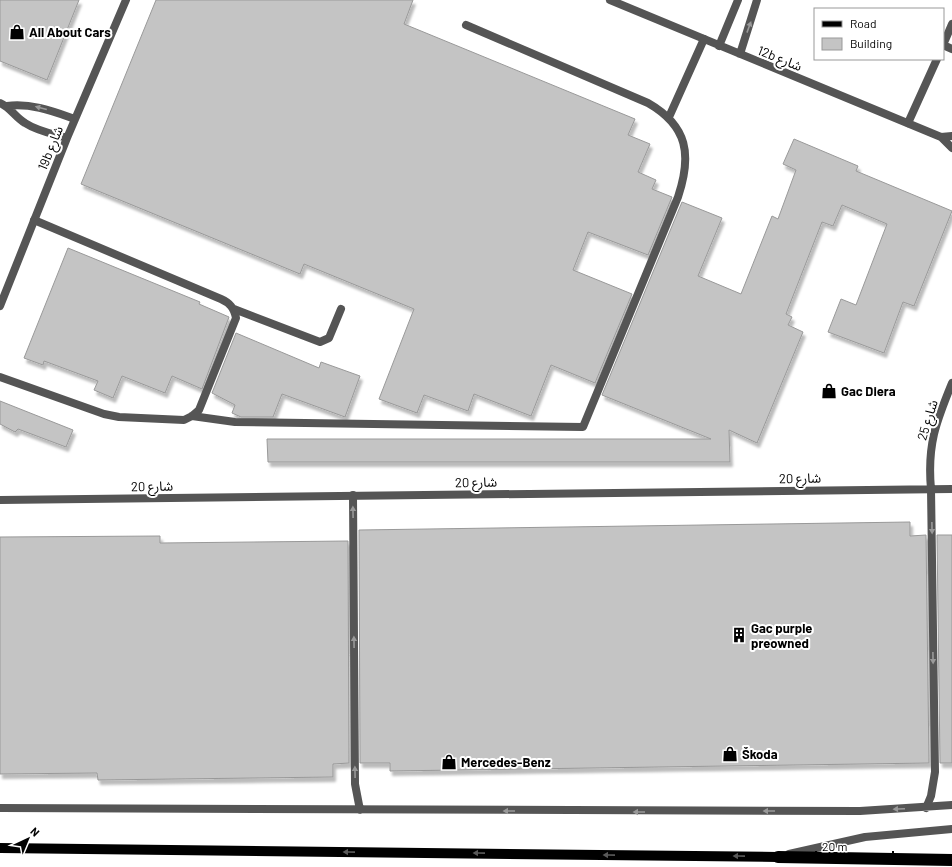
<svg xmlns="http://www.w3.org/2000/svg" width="952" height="867" viewBox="0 0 952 867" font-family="Barlow,'Noto Sans Arabic',sans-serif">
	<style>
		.building { fill: #c4c4c4; stroke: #999; filter: url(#shadow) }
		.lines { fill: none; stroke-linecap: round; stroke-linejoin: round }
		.lane { stroke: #555; stroke-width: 8 }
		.street { stroke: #555; stroke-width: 8 }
		.primary { stroke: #000; stroke-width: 10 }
		.highway { stroke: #000; stroke-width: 12 }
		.oneway { fill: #999 }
		.oneway2 { fill: #595959 }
		.labels { text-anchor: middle; stroke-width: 4; stroke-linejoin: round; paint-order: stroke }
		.poi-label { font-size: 13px; font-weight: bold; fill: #000; stroke: #fff; text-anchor: start }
		.street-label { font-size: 13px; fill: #000; stroke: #fff }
	</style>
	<defs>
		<filter id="shadow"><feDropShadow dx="2.5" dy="4.5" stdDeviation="1" flood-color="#0004"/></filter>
	</defs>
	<rect width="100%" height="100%" fill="#fff"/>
	<path class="building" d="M0,0H79L47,80L0,61Z
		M156,0H413L404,24L635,119L628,135L650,144L638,172L656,180L652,189L672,197L648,255L588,232L573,270L632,294L595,383L551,365L531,416L474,394L468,411L424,395L417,413L379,399L414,309L304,264L300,274L81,184Z
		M794,139L858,166L856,171L952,211L914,306L903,302L884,353L828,332L841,299L856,305L887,224L842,205L833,226L822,222L786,314L792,317L788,325L803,332L757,443L729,430L730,462H268L267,439H711L602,395L682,202L722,218L698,276L741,294L772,216L778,219L796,170L783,164Z
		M68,248L200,302L199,304L229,317L202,389L172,376L165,393L122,376L113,398L94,390L98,381L44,361L43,365L24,358Z
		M236,333L319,368L321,362L360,376L345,417L282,394L273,417H241L232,413L235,405L212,393Z
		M0,401L73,430L66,447L18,429L15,432L0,424Z
		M910,522V536L926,535L929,763L390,771V763H360L359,530Z
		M937,535H952V763H940Z
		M160,536V543L348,541L349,763L333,764V777L98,780L97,773L0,774V537Z"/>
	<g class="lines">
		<path class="lane" d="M943,45L952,24
			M943,45L952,49
			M669,117L704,39
			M908,123L937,59
			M234,309L320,342L329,338L341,309
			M0,377L104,414L119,417L184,420L192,416L199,410L236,318C234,308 230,303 221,299L34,220
			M192,416L235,422L583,427L678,197C692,155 688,126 648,103L466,25
			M353,495L355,784L360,810
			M0,808L860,811L952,805
			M926,808L931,796L935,772L931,489
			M789,854L865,837L952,829"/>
		<path class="street" d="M610,0L941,137L952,148
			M719,46L738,0
			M740,54L757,0
			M0,103C10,107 15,117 25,123C37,131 53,134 67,138
			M7,106C31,103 52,111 75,119
			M941,137L952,136
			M0,306L67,138L126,0
			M931,489C927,445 936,422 952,383
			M0,500L952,489"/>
		<path class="primary" d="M0,848L778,857"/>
		<path class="highway" d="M778,857L952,860"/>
	</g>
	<defs><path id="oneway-solid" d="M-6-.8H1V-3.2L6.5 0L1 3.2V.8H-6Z"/></defs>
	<g class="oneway">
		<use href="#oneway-solid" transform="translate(749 27) rotate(-70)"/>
		<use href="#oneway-solid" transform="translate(41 108) rotate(-165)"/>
		<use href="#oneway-solid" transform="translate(353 512) rotate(-91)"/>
		<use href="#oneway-solid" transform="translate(932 528) rotate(89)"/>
		<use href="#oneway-solid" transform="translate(354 642) rotate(-91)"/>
		<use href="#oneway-solid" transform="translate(933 658) rotate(89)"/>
		<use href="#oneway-solid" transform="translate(355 772) rotate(-91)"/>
		<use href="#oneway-solid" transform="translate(899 809) rotate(177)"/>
		<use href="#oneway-solid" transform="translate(509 811) rotate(-180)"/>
		<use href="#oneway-solid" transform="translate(769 811) rotate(180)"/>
		<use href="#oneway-solid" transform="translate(639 812) rotate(180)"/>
	</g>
	<g class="oneway2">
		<use href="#oneway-solid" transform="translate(349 852) rotate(-179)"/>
		<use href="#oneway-solid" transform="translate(479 853) rotate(-179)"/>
		<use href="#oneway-solid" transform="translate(609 855) rotate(-179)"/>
		<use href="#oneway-solid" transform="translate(739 856) rotate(-179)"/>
	</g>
	<defs>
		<symbol id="shop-bare" viewBox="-9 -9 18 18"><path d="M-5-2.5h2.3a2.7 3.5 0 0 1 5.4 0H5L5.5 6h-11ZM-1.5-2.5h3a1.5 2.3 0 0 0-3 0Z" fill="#000" stroke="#fff" stroke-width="2.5" paint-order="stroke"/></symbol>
		<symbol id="building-bare" viewBox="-9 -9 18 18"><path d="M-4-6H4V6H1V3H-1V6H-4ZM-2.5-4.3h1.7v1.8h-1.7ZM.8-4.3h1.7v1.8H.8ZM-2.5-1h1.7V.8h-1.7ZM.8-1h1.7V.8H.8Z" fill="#000" stroke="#fff" stroke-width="2.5" paint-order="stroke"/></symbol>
	</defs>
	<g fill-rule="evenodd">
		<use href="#shop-bare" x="6" y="21" width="22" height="22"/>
		<use href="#shop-bare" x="818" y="380" width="22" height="22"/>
		<use href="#building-bare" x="728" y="624" width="22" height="22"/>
		<use href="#shop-bare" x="719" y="743" width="22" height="22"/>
		<use href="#shop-bare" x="438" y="751" width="22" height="22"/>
	</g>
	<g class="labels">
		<g class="poi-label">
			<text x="29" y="37">All About Cars</text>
			<text x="841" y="396">Gac Diera</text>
			<text x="751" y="633">Gac purple<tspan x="751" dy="15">preowned</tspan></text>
			<text x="742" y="759">Škoda</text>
			<text x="461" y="767">Mercedes-Benz</text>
		</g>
		<g class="street-label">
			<text transform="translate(780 58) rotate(22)" y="5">12b شارع</text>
			<text transform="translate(50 148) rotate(-68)" y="5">19b شارع</text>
			<text transform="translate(927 420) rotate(-73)" y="5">شارع 25</text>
			<text transform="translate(800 478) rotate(-1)" y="5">شارع 20</text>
			<text transform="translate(476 482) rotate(-1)" y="5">شارع 20</text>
			<text transform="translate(152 486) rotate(-1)" y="5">شارع 20</text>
		</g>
	</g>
	<rect x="814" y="8" width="130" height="52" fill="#ffffff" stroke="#999999"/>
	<rect x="822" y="21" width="20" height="6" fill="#000000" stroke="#999999"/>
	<text x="850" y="28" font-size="12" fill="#000000">Road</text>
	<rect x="822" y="38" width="20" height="12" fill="#c4c4c4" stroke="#999999"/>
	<text x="850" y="48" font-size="12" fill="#000000">Building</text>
	<g transform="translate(28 839) rotate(44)" stroke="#ffffff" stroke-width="3" paint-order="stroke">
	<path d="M0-3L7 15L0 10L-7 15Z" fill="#000000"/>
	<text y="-6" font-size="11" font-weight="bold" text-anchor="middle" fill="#000000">N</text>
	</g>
	<path d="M816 851v6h77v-6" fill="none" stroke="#000000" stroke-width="2"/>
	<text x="822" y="851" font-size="12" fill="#000000" stroke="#ffffff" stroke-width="3" paint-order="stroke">20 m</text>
</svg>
